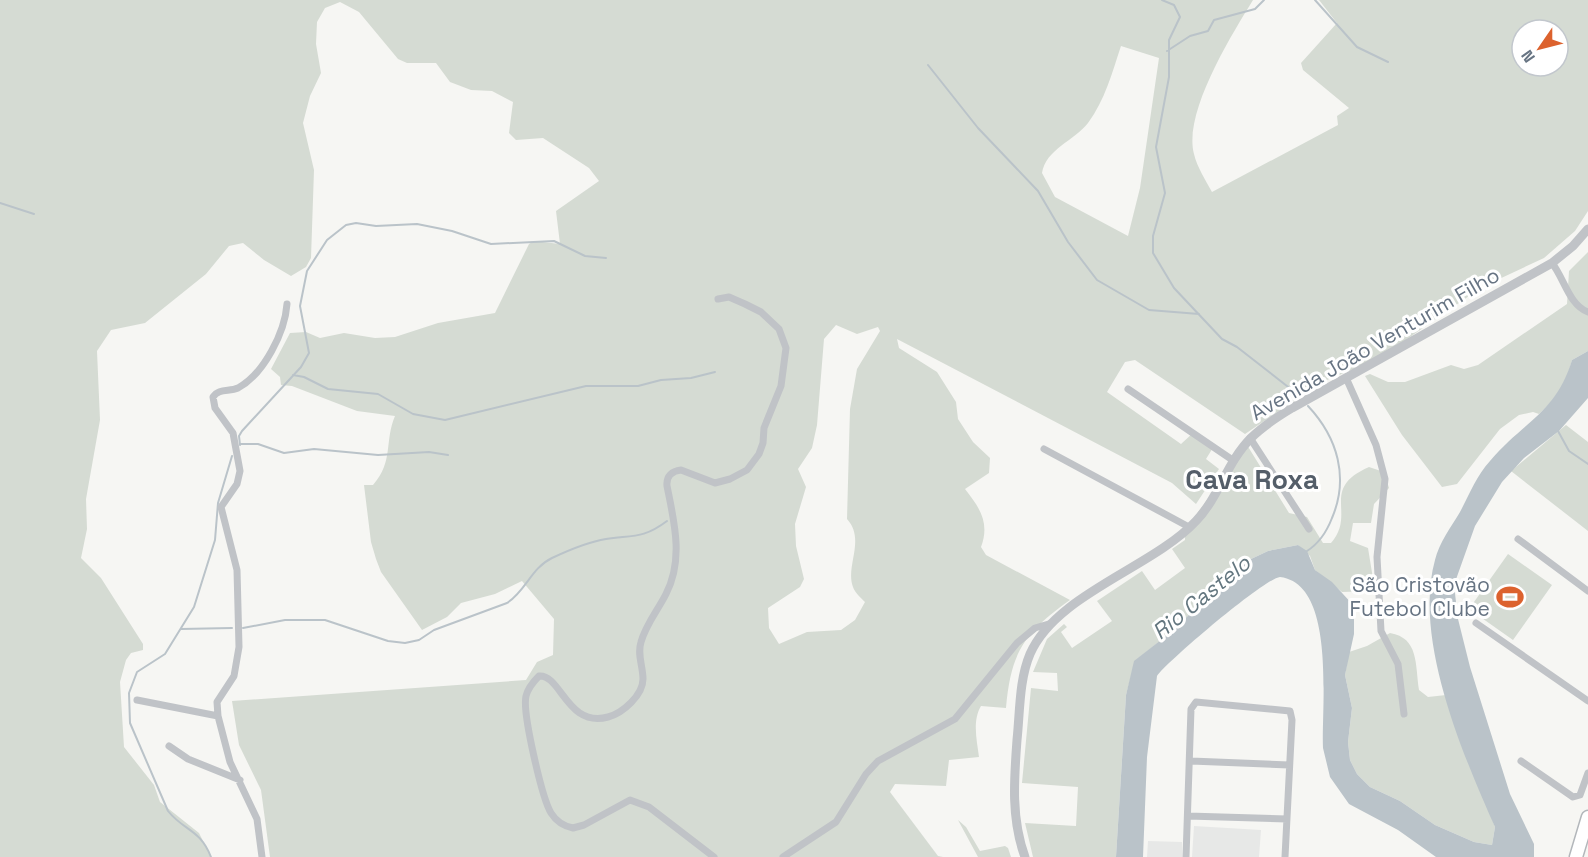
<svg xmlns="http://www.w3.org/2000/svg" width="1588" height="857" viewBox="0 0 1588 857" font-family="'Space Grotesk',sans-serif">
	<style>
		.built { fill: #e7e8e7 }
		.green { fill: #d5dbd3; fill-rule: evenodd }
		.water { fill: #bac3c9 }
		.lines { fill: none; stroke-linecap: round; stroke-linejoin: round }
		.stream { stroke: #bac3c9; stroke-width: 2 }
		.primary-casing { stroke: #b3b7bb; stroke-width: 15 }
		.minor { stroke: #c0c3c7; stroke-width: 7 }
		.tertiary { stroke: #c0c3c7; stroke-width: 9 }
		.primary { stroke: #fff; stroke-width: 12 }
		.labels { text-anchor: middle; stroke-width: 6; stroke-linejoin: round; paint-order: stroke }
		.street-label { font-size: 21px; fill: #677483; stroke: #fff }
		.poi-label { font-size: 21px; fill: #677483; stroke: #fff; text-anchor: end }
		.water-label { font-size: 22px; font-style: italic; fill: #63767f; stroke: #fff }
		.district-label { font-size: 27px; font-weight: bold; fill: #545e69; stroke: #fff }
	</style>
	<rect width="100%" height="100%" fill="#f6f6f3"/>
	<path class="built" d="M1194,826L1261,830L1259,857H1192Z
		M1148,841L1182,842V857H1147Z"/>
	<path class="green" d="M0,0H1253C1231,36 1183,113 1194,154C1197,167 1206,181 1212,192L1338,125L1337,116L1349,108L1303,70L1301,63L1337,23L1319,0H1588V211L1575,231L1544,258L1482,287L1397,346L1366,364L1322,382L1245,434L1135,360L1125,362L1107,392L1181,444L1193,433L1214,446L1206,459L1219,469L1196,504L1172,483L897,339L899,348L937,372L956,402L958,419L973,442L990,458L989,473L965,489C980,508 990,523 981,547L986,555L1070,600C1024,633 1011,652 1006,708L981,706C972,721 977,741 979,757L949,760L946,786L895,784L890,792L938,856L943,857H270L261,790L239,745L232,701L526,680L537,662L553,655L554,619L522,581L495,594L461,603L447,617L422,630L381,572L376,559L371,542L364,485H373C394,461 384,442 395,416L357,411L292,386L281,385L280,377L271,369L290,333L306,332L320,338L344,333L375,338L395,337L438,323L495,313L529,244L534,241L560,244L556,211L599,181L589,168L543,138L516,140L509,133L513,102L492,91L471,90L450,82L436,63H407L398,59L359,12L340,2L325,8L317,22L316,44L321,73L310,96L303,123L314,170L311,258L306,267L291,276L264,260L243,243L229,246L206,274L145,323L111,330L97,351L100,420L86,499L87,529L81,558L101,578L143,644V650L131,653L126,660L120,682L124,747L154,785L160,802L199,833L211,857H0ZM1522,30H1558V66H1522ZM1121,46L1159,58L1140,188L1128,236L1055,197L1042,173C1046,149 1074,141 1088,123C1105,100 1112,73 1121,46ZM836,325L857,334L878,327L880,331L857,369L850,409L847,519C866,540 845,566 853,587C855,593 861,598 865,602L855,620L841,630L807,632L779,644L769,628L768,608L800,587L804,579L796,546L795,524L806,487L798,469L812,448L817,425L824,339Z
		M1588,252V351L1572,360C1566,383 1557,398 1539,414L1533,412L1519,415L1500,429L1457,484L1442,487L1402,435L1365,376L1370,374L1388,382H1405L1451,365L1464,369L1478,365L1567,304L1569,271Z
		M1566,425L1588,442V531L1511,471Z
		M1247,445L1289,513L1307,517L1323,543H1331C1357,513 1319,489 1369,467L1384,472L1389,488L1374,504L1371,523H1353L1350,541L1368,548L1375,591L1342,592L1315,570L1310,556L1298,545L1268,551L1249,560L1166,636L1135,661L1126,695L1116,857H1033L1025,823L1076,826L1078,787L1022,783L1031,688L1058,691L1057,673L1033,672L1047,639L1064,624L1067,627L1061,632L1072,648L1112,621L1097,601L1142,571L1155,590L1185,568L1172,549L1185,540V530Z
		M1508,554L1552,585L1513,640L1469,609Z
		M1390,633C1419,638 1415,664 1419,690L1428,697L1446,695L1495,827L1492,845L1474,842L1435,825L1400,801L1370,787L1357,774L1350,760L1348,742L1352,708L1345,675L1349,652L1367,646Z
		M958,820L966,827L980,851L1005,846L1008,848L1011,857H978Z"/>
	<path class="water" d="M1588,351V398L1559,431L1524,458L1502,482L1475,526L1454,585L1458,619L1470,667L1510,794L1534,844V857H1436L1398,830L1349,804L1330,777L1323,748C1321,708 1337,584 1280,577C1264,579 1169,660 1157,676L1147,757L1143,857H1116L1126,695L1134,661L1166,636L1249,560L1268,551L1298,545L1307,551L1315,570L1332,582L1354,606V634L1345,675L1352,708L1348,742L1350,760L1357,774L1370,787L1400,801L1435,825L1474,842L1492,845L1495,827C1463,755 1413,639 1435,560C1439,543 1451,527 1460,512C1469,495 1477,475 1490,461C1523,422 1556,413 1572,360Z"/>
	<g class="lines">
		<path class="stream" d="M1162,0L1174,5L1180,17L1169,40V77L1156,147L1165,193L1153,236V253L1174,288L1222,339L1237,347L1301,397
			M1315,0L1357,47L1388,62
			M1167,51L1190,36L1208,31L1214,20L1255,9L1264,0
			M928,65L978,128L1038,191L1068,242L1097,280L1149,310L1199,314
			M0,203L34,214
			M293,375L304,377L328,389L378,394L413,414L445,420L586,386H638L661,380L691,378L715,372
			M1558,431L1569,451L1588,464
			M241,444H258L284,453L314,449L378,455L429,452L448,455
			M240,445L239,436L242,431L301,367L309,353L300,306L307,271L327,240L346,225L356,223L376,226L417,224L452,231L491,244L554,241L585,256L606,258
			M1307,551C1318,544 1327,531 1332,518C1349,478 1338,438 1308,406
			M243,628L285,620H325L388,641L405,643L419,640L434,630L507,603C526,591 531,568 552,558C569,550 587,542 606,539C633,535 643,539 667,521
			M181,629L232,628
			M211,857C200,829 184,831 168,811L130,723L129,693L137,672L165,654L194,607L215,540L218,503L232,456"/>
		<defs>
			<path id="primary" d="M1576,857L1588,817"/>
		</defs>
		<use href="#primary" class="primary-casing"/>
		<path class="minor" d="M1552,263C1564,278 1569,305 1588,312
			M1347,380L1376,445L1385,479L1377,557L1381,631L1398,664L1404,714
			M1128,389L1234,461
			M1250,438L1309,529
			M1044,449L1189,527
			M1518,539L1588,591
			M1476,623L1588,701
			M137,700L218,716L230,762L257,819L262,857
			M218,716L217,702L234,676L239,647L237,570L221,507L237,484L240,471L233,433L215,408L213,397C219,388 229,392 238,388C264,374 285,332 287,304
			M169,746L188,759L240,780
			M1191,761L1289,765
			M1521,761L1573,797L1580,795L1588,773
			M1188,816L1287,819
			M714,857L649,807L630,800L584,825L573,828C563,826 556,821 551,813C542,798 522,712 526,696C528,688 533,682 539,676C561,674 567,728 608,717C623,713 643,695 643,679C643,666 637,655 641,642C646,624 658,610 666,594C684,559 674,521 667,486C666,476 672,471 681,470L715,483L730,479L747,470L759,454L763,443L764,428L781,386L786,348L779,329L761,312L745,304L729,297L718,299
			M783,857L836,822L866,774L878,761L955,719L1017,643L1035,628L1052,623
			M1186,857L1191,709L1196,702L1290,711L1292,720L1285,857"/>
		<path class="tertiary" d="M1025,857C1011,819 1014,780 1017,740C1020,712 1019,680 1030,654C1056,594 1152,568 1196,521C1219,497 1227,462 1251,438C1263,426 1277,417 1292,408L1552,263L1573,246L1588,229"/>
		<use href="#primary" class="primary"/>
	</g>
	<defs>
		<symbol id="stadium-bare" viewBox="-9 -9 18 18"><path d="M0-5a6.5 5 0 1 0 0 10a6.5 5 0 1 0 0-10ZM-3.5-1.8h7v3.6h-7Z" fill="#dc622e" stroke="#fff" stroke-width="2.5" paint-order="stroke"/></symbol>
	</defs>
	<g fill-rule="evenodd">
		<use href="#stadium-bare" x="1491" y="578" width="38" height="38"/>
	</g>
	<g class="labels">
		<g class="street-label">
			<text transform="translate(1375 344) rotate(-30)" y="7">Avenida João Venturim Filho</text>
		</g>
		<g class="poi-label">
			<text x="1490" y="592">São Cristovão<tspan x="1490" dy="24">Futebol Clube</tspan></text>
		</g>
		<g class="water-label">
			<text transform="translate(1201 597) rotate(-39)" y="8">Rio Castelo</text>
		</g>
		<g class="district-label">
			<text x="1252" y="489">Cava Roxa</text>
		</g>
	</g>
	<g transform="translate(1540 48) rotate(235)"><circle r="28" fill="#ffffff" stroke="#c2c7cd" stroke-width="1.5"/>
	<path d="M0-4.5L10 22L0 15L-10 22Z" fill="#dc622e"/>
	<text y="-9" font-size="16" font-weight="bold" text-anchor="middle" fill="#677483">N</text>
	</g>
</svg>
